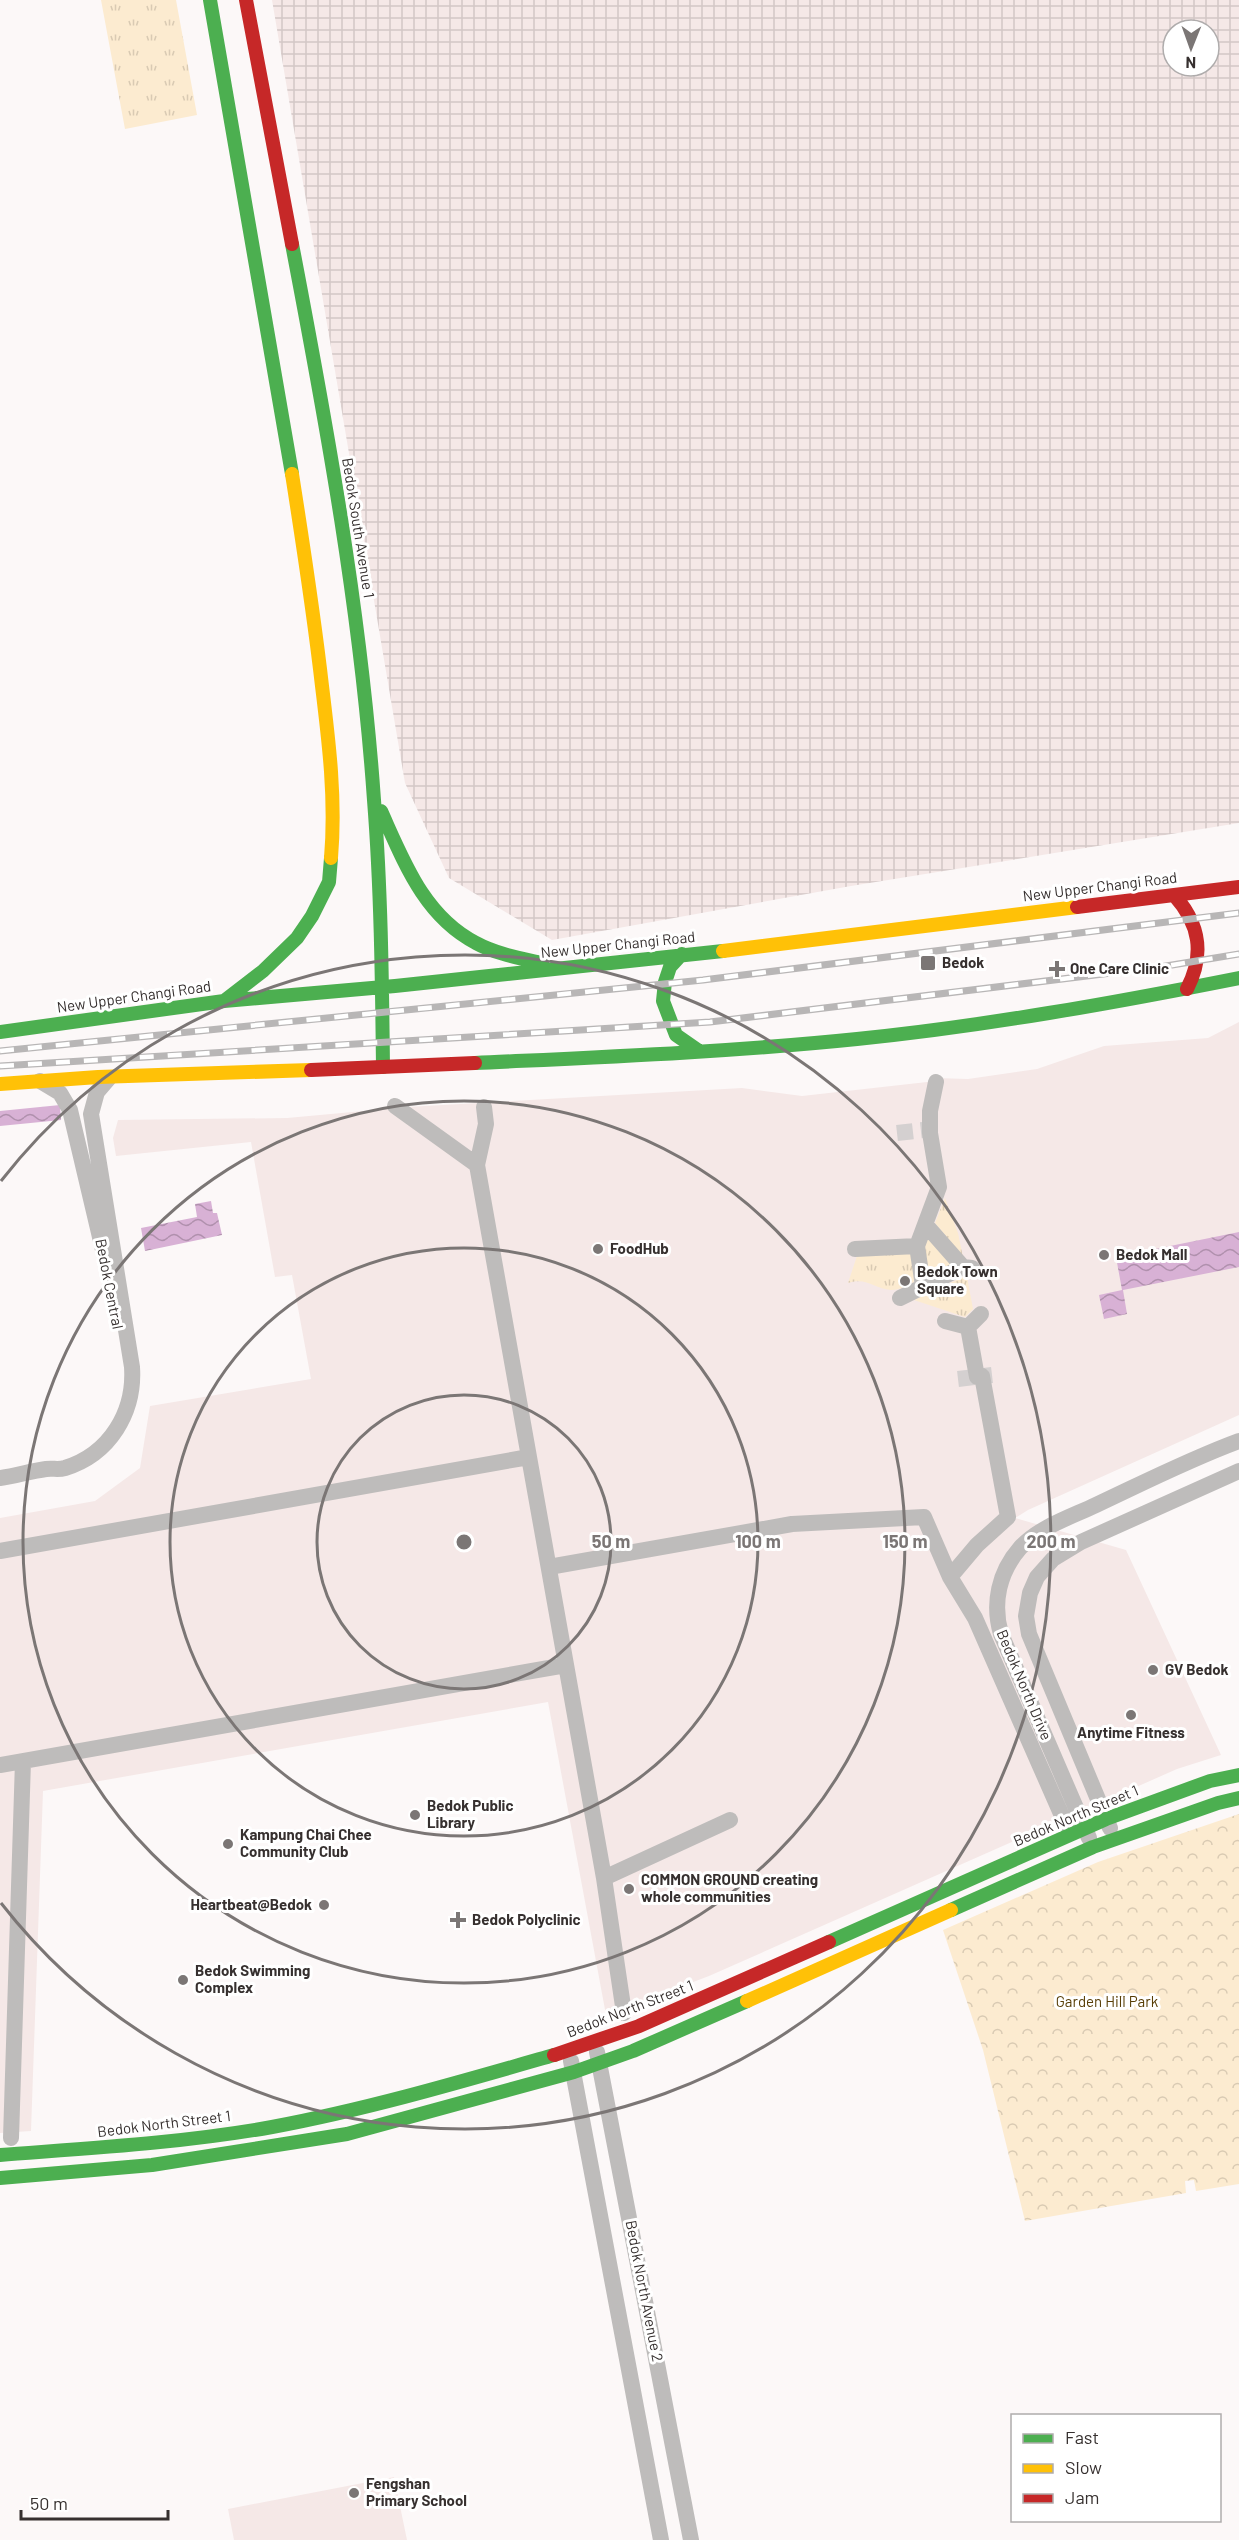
<svg xmlns="http://www.w3.org/2000/svg" width="1239" height="2540" viewBox="0 0 1239 2540" font-family="Barlow,sans-serif">
	<style>
		.built { fill: #f5e8e7 }
		.industrial { fill: url(#industrial-grid); fill-rule: evenodd }
		.grass { fill: url(#grass-tufts) }
		.park { fill: url(#park-crowns) }
		.water { fill: url(#water-waves) }
		.lines { fill: none; stroke-linecap: round; stroke-linejoin: round }
		.street-tunnel { stroke: #d4d0d0; stroke-width: 16; stroke-dasharray: 16 8; stroke-linecap: butt }
		.street { stroke: #bebcbb; stroke-width: 16 }
		.fast { stroke: #4caf50; stroke-width: 14 }
		.slow { stroke: #ffc107; stroke-width: 14 }
		.jam { stroke: #c62828; stroke-width: 14 }
		.rail-casing { stroke: #b8b6b6; stroke-width: 7 }
		.rail { stroke: #fff; stroke-width: 4.5; stroke-dasharray: 14; stroke-linecap: butt }
		.ring { fill: none; stroke: #7b7675; stroke-width: 3 }
		.poi-dot { fill: #7b7675; stroke: #fff; stroke-width: 2 }
		.labels { text-anchor: middle; stroke-width: 6; stroke-linejoin: round; paint-order: stroke }
		.street-label { font-size: 15px; fill: #36302f; stroke: #fff }
		.poi-label { font-size: 15px; font-weight: bold; fill: #36302f; stroke: #fff; text-anchor: start }
		.park-label { font-size: 15px; fill: #583e06; stroke: #fff }
		.centre { fill: #7b7675; stroke: #fff; stroke-width: 3 }
		.ring-label { font-size: 18px; text-anchor: middle; font-weight: bold; fill: #7b7675; stroke: #fff; stroke-width: 6; stroke-linejoin: round; paint-order: stroke }
	</style>
	<defs>
		<pattern id="industrial-grid" width="8" height="8" patternUnits="userSpaceOnUse" patternTransform="scale(1.5)"><rect width="8" height="8" fill="#f5e8e7"/><path d="M0 4h8M4 0v8" fill="none" stroke="#d3c7c6"/></pattern>
		<pattern id="grass-tufts" width="24" height="20" patternUnits="userSpaceOnUse" patternTransform="scale(1.5)"><rect width="24" height="20" fill="#fcebd0"/><path d="M3 7l-1-3M5 7V3M7 7l1-3M15 17l-1-3M17 17v-4M19 17l1-3" fill="none" stroke="#d9cab3"/></pattern>
		<pattern id="park-crowns" width="20" height="18" patternUnits="userSpaceOnUse" patternTransform="scale(1.5)"><rect width="20" height="18" fill="#fcebd0"/><path d="M2 6a3 3 0 1 1 6 0M12 15a3 3 0 1 1 6 0" fill="none" stroke="#d9cab3"/></pattern>
		<pattern id="water-waves" width="16" height="10" patternUnits="userSpaceOnUse" patternTransform="scale(1.5)"><rect width="16" height="10" fill="#d8b1d5"/><path d="M0 5q4-4 8 0t8 0" fill="none" stroke="#b090ad"/></pattern>
	</defs>
	<rect width="100%" height="100%" fill="#fcf8f8"/>
	<path class="built" d="M1239,1022V1415L1028,1510L1015,1518L1126,1550L1221,1755L1177,1769L709,1976L606,2015L548,1702L43,1791L31,2131L0,2133V1518L95,1501L140,1468L150,1406L311,1379L292,1275L275,1277L251,1142L116,1156L113,1138L118,1120L287,1118L407,1107L742,1088L802,1096L936,1081V1078L968,1079L1037,1069L1104,1046L1208,1038Z
		M394,2477L407,2540H234L228,2509Z"/>
	<path class="industrial" d="M272,0H1239V823L851,886L552,940L449,878L405,783ZM1173,30H1209V66H1173Z"/>
	<path class="grass" d="M101,0H176L197,115L125,129Z
		M945,1198L958,1233L963,1257L935,1223Z
		M927,1237L952,1266L929,1276L924,1246Z
		M912,1252L914,1282C907,1285 900,1290 891,1290C874,1289 867,1277 848,1283L857,1256Z
		M963,1277H967L973,1309L965,1317L914,1300Z"/>
	<path class="park" d="M1239,1814V2184L1196,2191L1194,2180L1185,2181L1186,2193L1025,2221L983,2050L943,1930L1098,1862Z"/>
	<path class="water" d="M60,1105L61,1120L0,1126V1111Z
		M211,1201L213,1213H217L222,1235L145,1251L141,1228L197,1217L195,1204Z
		M1239,1232V1267L1123,1290L1127,1314L1104,1319L1099,1295L1122,1290L1116,1257Z"/>
	<g class="lines">
		<path class="street-tunnel" d="M897,1133L941,1128
			M958,1379L992,1375"/>
		<path class="street" d="M40,1081L60,1093L70,1110L103,1250
			M395,1106L477,1165
			M484,1107L486,1124L477,1165L604,1878L624,2013
			M925,1224L963,1267L972,1268
			M855,1249L917,1246
			M923,1286L917,1246L939,1187L930,1133V1111L936,1082
			M900,1298L963,1267
			M945,1321L968,1327L981,1314
			M968,1327L977,1377
			M0,1478C15,1476 31,1471 46,1469C53,1468 58,1470 65,1468C110,1454 135,1412 132,1367L91,1114L97,1092L109,1078
			M0,1551L529,1457
			M549,1567L792,1524L924,1517L950,1577L975,1618L1066,1825
			M950,1577L977,1545L1008,1517L982,1376
			M0,1765L566,1665
			M1110,1828L1029,1634L1026,1616L1030,1593L1037,1577L1053,1559L1081,1542L1239,1471
			M1089,1838L1001,1634C992,1603 999,1572 1020,1548C1039,1527 1071,1517 1096,1505C1143,1483 1190,1459 1239,1441
			M604,1878L730,1820
			M597,2052L691,2540
			M571,2061L661,2540
			M11,2138L23,1761"/>
		<path class="fast" d="M210,0L292,474
			M292,244C327,427 361,613 374,800C381,889 382,978 383,1067
			M381,811C404,862 424,916 476,943C496,954 520,958 542,963
			M682,954L670,967L665,982L663,1001L676,1035L699,1051
			M224,1001L263,971L297,938L312,916L329,882L331,858
			M0,1032L224,1001L395,986L723,951
			M475,1063C603,1057 730,1052 857,1039C985,1026 1113,1003 1239,978
			M951,1910L1093,1847L1218,1803L1239,1798
			M829,1942L1106,1819L1210,1781L1239,1775
			M0,2155C91,2148 182,2143 272,2127C368,2109 460,2082 554,2055
			M0,2178L152,2165L347,2134L574,2072L633,2051L747,2001"/>
		<path class="slow" d="M292,474C303,544 314,615 322,686C329,743 336,800 331,858
			M723,951L1077,907
			M0,1084L98,1077L311,1070
			M747,2001L951,1910"/>
		<path class="jam" d="M246,0L292,244
			M1174,895C1200,924 1205,954 1187,989
			M1077,907L1239,887
			M311,1070L475,1063
			M554,2055L639,2026L829,1942"/>
		<defs>
			<path id="rail" d="M0,1051L703,980L1239,913
				M0,1066L710,1022L1160,967L1239,954"/>
		</defs>
		<use href="#rail" class="rail-casing"/>
		<use href="#rail" class="rail"/>
	</g>
	<g class="ring">
		<circle cx="464" cy="1542" r="147"/>
		<circle cx="464" cy="1542" r="294"/>
		<circle cx="464" cy="1542" r="441"/>
		<path d="M1 1181A587 587 0 1 1 1 1903"/>
	</g>
	<g class="poi-dot">
		<rect x="920" y="955" width="16" height="16" rx="3"/>
		<path d="M1054 960h6v6h6v6h-6v6h-6v-6h-6v-6h6z"/>
		<circle cx="598" cy="1249" r="6"/>
		<circle cx="1104" cy="1255" r="6"/>
		<circle cx="905" cy="1281" r="6"/>
		<circle cx="1153" cy="1670" r="6"/>
		<circle cx="1131" cy="1715" r="6"/>
		<circle cx="415" cy="1815" r="6"/>
		<circle cx="228" cy="1844" r="6"/>
		<circle cx="629" cy="1889" r="6"/>
		<circle cx="324" cy="1905" r="6"/>
		<path d="M455 1911h6v6h6v6h-6v6h-6v-6h-6v-6h6z"/>
		<circle cx="183" cy="1980" r="6"/>
		<circle cx="354" cy="2493" r="6"/>
	</g>
	<g class="labels">
		<g class="street-label">
			<text transform="translate(358 528) rotate(81)" y="5">Bedok South Avenue 1</text>
			<text transform="translate(1100 887) rotate(-7)" y="5">New Upper Changi Road</text>
			<text transform="translate(618 945) rotate(-6)" y="5">New Upper Changi Road</text>
			<text transform="translate(134 997) rotate(-8)" y="5">New Upper Changi Road</text>
			<text transform="translate(109 1284) rotate(79)" y="5">Bedok Central</text>
			<text transform="translate(1024 1685) rotate(67)" y="5">Bedok North Drive</text>
			<text transform="translate(1076 1816) rotate(-23)" y="5">Bedok North Street 1</text>
			<text transform="translate(630 2009) rotate(-21)" y="5">Bedok North Street 1</text>
			<text transform="translate(164 2124) rotate(-7)" y="5">Bedok North Street 1</text>
			<text transform="translate(644 2291) rotate(79)" y="5">Bedok North Avenue 2</text>
		</g>
		<g class="poi-label">
			<text x="942" y="968">Bedok</text>
			<text x="1070" y="974">One Care Clinic</text>
			<text x="610" y="1254">FoodHub</text>
			<text x="1116" y="1260">Bedok Mall</text>
			<text x="917" y="1277">Bedok Town<tspan x="917" dy="17">Square</tspan></text>
			<text x="1165" y="1675">GV Bedok</text>
			<text x="1131" y="1738" text-anchor="middle">Anytime Fitness</text>
			<text x="427" y="1811">Bedok Public<tspan x="427" dy="17">Library</tspan></text>
			<text x="240" y="1840">Kampung Chai Chee<tspan x="240" dy="17">Community Club</tspan></text>
			<text x="641" y="1885">COMMON GROUND creating<tspan x="641" dy="17">whole communities</tspan></text>
			<text x="312" y="1910" text-anchor="end">Heartbeat@Bedok</text>
			<text x="472" y="1925">Bedok Polyclinic</text>
			<text x="195" y="1976">Bedok Swimming<tspan x="195" dy="17">Complex</tspan></text>
			<text x="366" y="2489">Fengshan<tspan x="366" dy="17">Primary School</tspan></text>
		</g>
		<g class="park-label">
			<text x="1107" y="2007">Garden Hill Park</text>
		</g>
	</g>
	<circle cx="464" cy="1542" r="9" class="centre"/>
	<g class="ring-label">
		<text x="611" y="1548">50 m</text>
		<text x="758" y="1548">100 m</text>
		<text x="905" y="1548">150 m</text>
		<text x="1051" y="1548">200 m</text>
	</g>
	<rect x="1011" y="2414" width="210" height="108" fill="#ffffff" stroke="#afacac" stroke-width="1.5"/>
	<rect x="1023" y="2434" width="30" height="9" fill="#4caf50" stroke="#afacac" stroke-width="1.5"/>
	<text x="1065" y="2444" font-size="18" fill="#36302f">Fast</text>
	<rect x="1023" y="2464" width="30" height="9" fill="#ffc107" stroke="#afacac" stroke-width="1.5"/>
	<text x="1065" y="2474" font-size="18" fill="#36302f">Slow</text>
	<rect x="1023" y="2494" width="30" height="9" fill="#c62828" stroke="#afacac" stroke-width="1.5"/>
	<text x="1065" y="2504" font-size="18" fill="#36302f">Jam</text>
	<g transform="translate(1191 48) rotate(181)"><circle r="28" fill="#ffffff" stroke="#afacac" stroke-width="1.5"/>
	<path d="M0-4.5L10 22L0 15L-10 22Z" fill="#7b7675"/>
	<text y="-9" font-size="16" font-weight="bold" text-anchor="middle" fill="#36302f">N</text>
	</g>
	<path d="M21 2510v9h147v-9" fill="none" stroke="#36302f" stroke-width="3"/>
	<text x="30" y="2510" font-size="18" fill="#36302f" stroke="#ffffff" stroke-width="4.5" paint-order="stroke">50 m</text>
</svg>
